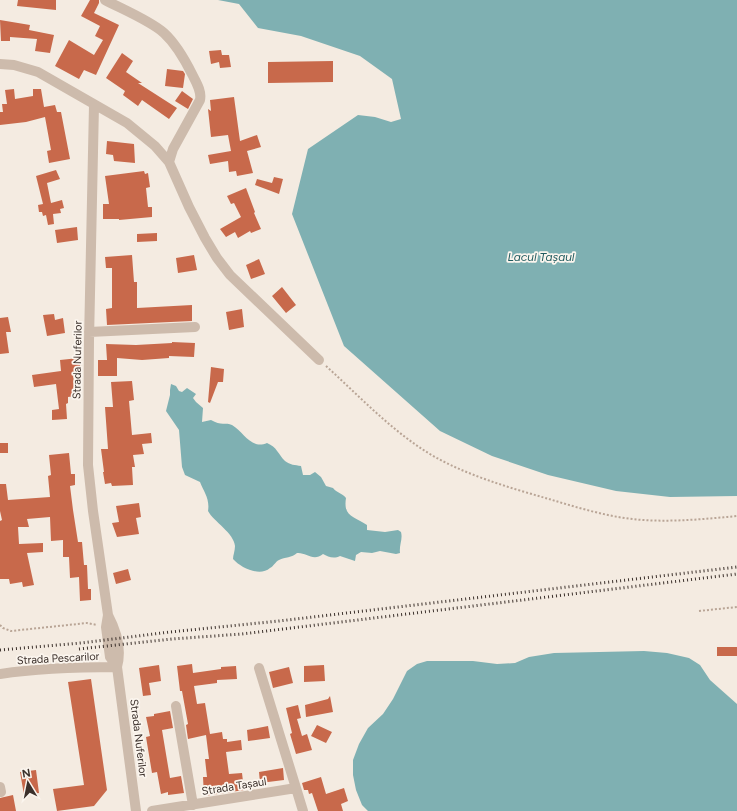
<svg xmlns="http://www.w3.org/2000/svg" width="737" height="811" viewBox="0 0 737 811" font-family="Figtree,sans-serif">
	<style>
		.water { fill: #7fb0b2 }
		.building { fill: #c8694b }
		.lines { fill: none; stroke-linecap: round; stroke-linejoin: round }
		.path { stroke: #b9a596; stroke-width: 2; stroke-dasharray: 2 2; stroke-linecap: butt }
		.minor { stroke: #cdbbac; stroke-width: 10 }
		.rail { stroke: #3b302b; stroke-width: 3; stroke-dasharray: 1 3; stroke-linecap: butt }
		.labels { text-anchor: middle; stroke-width: 3.5; stroke-linejoin: round; paint-order: stroke }
		.street-label { font-size: 11px; fill: #3b302b; stroke: #fbf5ee }
		.water-label { font-size: 12px; font-style: italic; fill: #1f5a5e; stroke: #fbf5ee }
	</style>
	<rect width="100%" height="100%" fill="#f4ebe1"/>
	<path class="water" d="M218,0H737V496L670,497L616,491L548,475L492,456L440,431L344,346L292,214L308,149L358,115L375,117L391,122L401,119L392,79L360,56L301,36L258,28L239,4Z
		M171,384L176,386L179,391L182,392L187,388L196,394L193,398L196,402L203,408L202,422L211,420C221,426 226,422 232,425C244,432 251,450 267,443C277,447 278,454 285,461C290,465 295,465 301,466L303,475H310L315,472L321,477L326,486L333,488C337,493 342,493 346,498C343,517 354,516 367,525V530L385,532L398,530L401,532C403,539 399,545 400,553L396,554L380,551L372,553L361,552L356,555L355,561L340,556C334,559 328,557 323,554C313,562 306,552 297,553C292,558 285,557 279,560C275,562 274,566 270,568C260,577 241,568 233,559C233,555 235,551 235,546C234,533 214,522 208,511C210,499 204,492 200,482L185,475L182,467L179,430L166,411L170,395V390Z
		M644,651L667,653L689,658L700,665L710,680L737,704V811H368L362,805L356,790L353,775V760L359,744L368,728L383,714L393,699L407,671L417,664L427,661H473L497,664L515,663L529,657L554,653Z"/>
	<path class="building" d="M18,0H56V10L17,6Z
		M90,0H99V3L94,13L119,25L96,75L84,70L79,79L55,66L69,40L94,55L103,40L95,36L100,26L81,16Z
		M0,20L30,25L29,30L54,35L50,53L35,51L37,39L10,37V41H1Z
		M221,50L222,55H229L231,67L220,68L219,62L211,64L209,51Z
		M122,53L133,61L126,72L142,83H138L177,108L169,119L142,100L138,106L123,95L125,91L106,78Z
		M333,61V82L268,83V62Z
		M167,69L183,71L185,74L183,88L165,86Z
		M14,89L15,99L33,96V89H41L44,107L55,105L57,112H61L70,159L49,163L47,151L51,150L45,117L26,122L0,125V112H3L2,104H7L5,90Z
		M182,91L193,99L188,109L175,101Z
		M234,97L240,141L257,135L261,147L247,151L253,173L237,176L236,171L229,172L228,161L210,164L208,155L231,151L228,135L211,137L208,109L211,111L210,100Z
		M107,141L134,144L135,163L114,161L113,155L106,154Z
		M56,170L60,179L47,183L51,203L62,200L64,208L60,209L61,213L53,214L54,224L48,225L46,215L43,216L42,212H39L38,205L43,204L36,176Z
		M144,171L145,174L148,173L150,187L146,188L148,207H152V217L119,220V219H103V204H109L105,176Z
		M274,177L283,179L279,194L255,185L257,179L272,183Z
		M246,188L255,212L254,213L261,229L251,233L250,231L238,238L235,232L226,237L220,229L241,217L234,203L231,204L227,196Z
		M77,227L78,240L57,243L55,230Z
		M157,233V241L137,242V234Z
		M132,255L134,282H137V308L192,305V321L107,325L106,309L112,308V268H106L105,257Z
		M194,255L197,270L178,273L176,258Z
		M259,259L265,274L251,279L246,265Z
		M282,287L296,305L286,313L272,296Z
		M242,309L244,327L229,330L226,312Z
		M54,314L55,320L63,318L65,333L47,336L43,315Z
		M8,317L11,332H6L9,353L0,354V318Z
		M172,342L195,343L194,357L169,356V358L142,360L117,358V376H98V360H107L106,344L136,345L172,343Z
		M79,358L81,372L73,373L75,396L68,397V403L66,404L67,419L52,420V410L59,409L56,384L34,387L32,375L61,371L60,360Z
		M211,367L224,369L223,382H218L210,403L208,402Z
		M132,381L134,400L129,401L132,435L151,433L152,443L142,444L144,454L133,455L135,467H132L133,485L112,486L111,483L105,484L103,472H104L101,449H108L105,407H113L111,382Z
		M0,443H8V453H0Z
		M69,453L71,474H75V485L70,486L73,510L78,542H82L84,565H87L88,589H91V600L80,601L79,577L70,578L69,557H63V540L51,541L50,517L27,519L29,527H18L19,544L43,543V552L27,553L34,585L23,587L22,582L10,584L9,579H0V521L2,520L0,511V484H6L8,500L50,497L48,476L51,475L49,455Z
		M139,503L141,517L136,518L139,534L117,537L112,523L119,522L116,506Z
		M128,569L131,580L116,584L113,573Z
		M717,647H737V656H717Z
		M192,664L193,673L221,669V667L236,666L237,679L217,680V683L194,686L197,704L205,703L210,734L222,732L223,739H227V742L241,740L242,750L226,752L229,774L242,773L244,790L204,796L203,777H207L205,759H209L206,735L188,739L186,725L188,724L182,691H180L177,666Z
		M159,665L161,681L149,683L151,695L143,696L139,668Z
		M324,665L325,681L304,682V666Z
		M289,667L293,683L273,688L269,672Z
		M91,679L107,790L94,806L57,811L53,789L84,785L68,682Z
		M330,696L333,712L306,717L305,705L328,699Z
		M298,705L301,718L297,719L302,736L307,734L312,750L296,754L290,734L292,733L286,708Z
		M170,711L173,728L162,730L170,778L181,776L184,793L168,795V792L161,794L157,772L152,773L146,737L150,736L146,717L154,716V714Z
		M317,725L332,732L326,743L311,736Z
		M268,726L270,738L248,741L247,730Z
		M283,768L284,780L260,783L259,772Z
		M36,770L39,793L24,795L20,772Z
		M321,777L326,794L344,788L348,801L341,804L343,811H318L312,793L309,794L308,790H304L302,783Z
		M13,795L16,811H0V798Z"/>
	<g class="lines">
		<path class="path" d="M326,366C357,394 387,426 422,449C458,473 507,487 549,499C579,508 611,518 643,520C675,522 706,519 737,516
			M699,611L737,607
			M0,625L3,628L11,631L87,623L97,625"/>
		<path class="minor" d="M105,0C122,9 151,21 164,33C176,44 185,60 192,74C196,82 202,91 200,100L173,149L169,162
			M0,64L14,65L38,72L127,123L155,146L169,162L189,207L205,238L217,258L230,275L319,360
			M94,105L89,341L88,465L93,511L108,615L106,627L110,657L117,667
			M89,332L195,327
			M108,615C117,632 122,649 117,667L136,811
			M259,668L296,788
			M0,674C39,668 78,667 117,667
			M176,706L193,805
			M0,787L1,792
			M152,811L296,788L303,811"/>
		<path class="rail" d="M79,649L172,639L242,634L737,574
			M0,650L81,643L170,632L279,621L737,567"/>
	</g>
	<g class="labels">
		<g class="street-label">
			<text transform="translate(77 360) rotate(-89)" y="4">Strada Nuferilor</text>
			<text transform="translate(58 658) rotate(-3)" y="4">Strada Pescarilor</text>
			<text transform="translate(139 738) rotate(83)" y="4">Strada Nuferilor</text>
			<text transform="translate(234 786) rotate(-9)" y="4">Strada Tașaul</text>
		</g>
		<g class="water-label">
			<text x="541" y="261">Lacul Tașaul</text>
		</g>
	</g>
	<g transform="translate(28 783) rotate(350)" stroke="#fbf5ee" stroke-width="3" paint-order="stroke">
	<path d="M0-3L7 15L0 10L-7 15Z" fill="#3b302b"/>
	<text y="-6" font-size="11" font-weight="bold" text-anchor="middle" fill="#3b302b">N</text>
	</g>
</svg>
